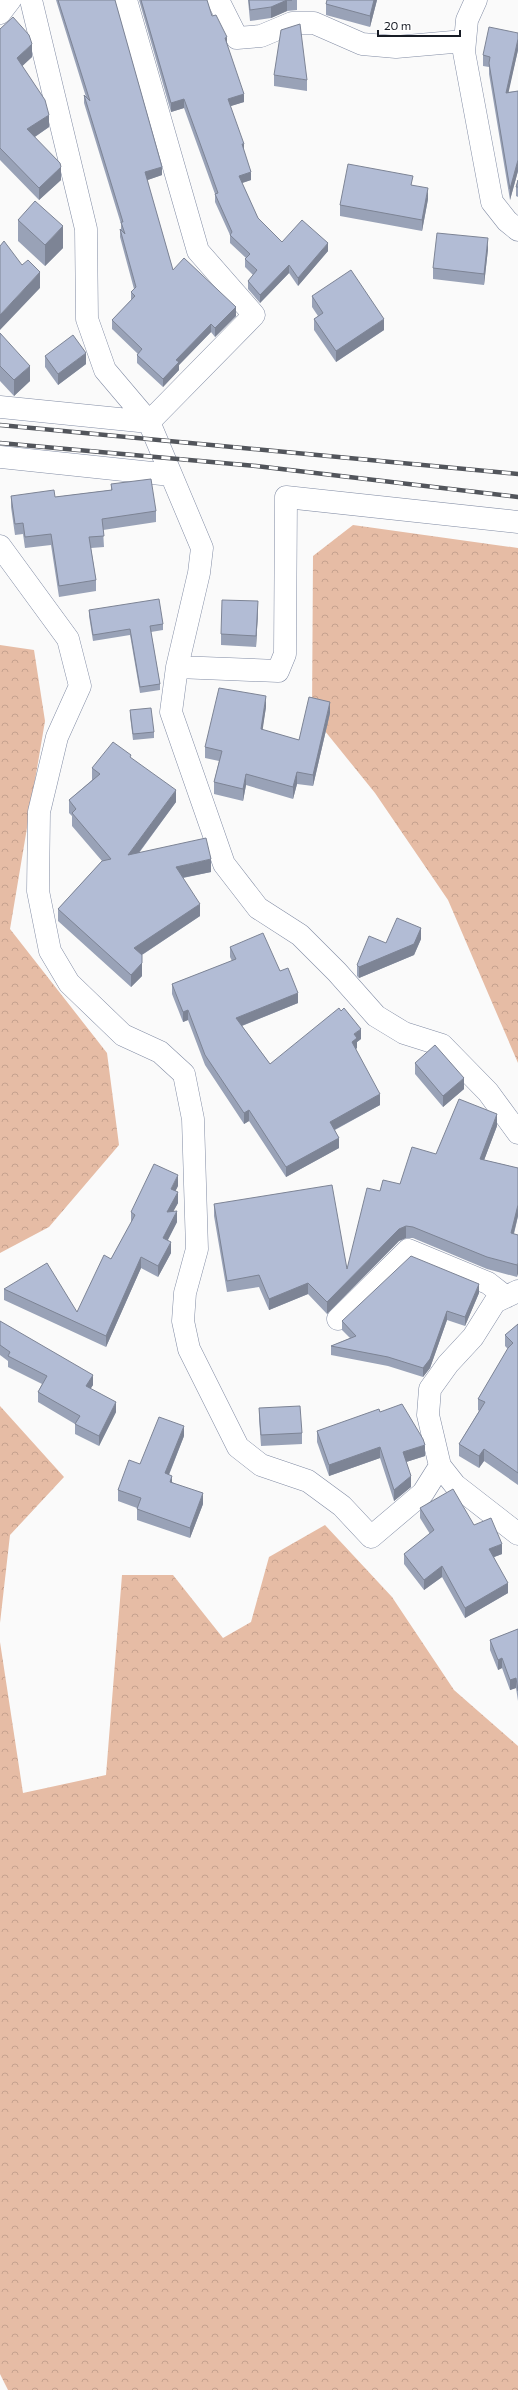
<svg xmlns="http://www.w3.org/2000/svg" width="518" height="2390" viewBox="0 0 518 2390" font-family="Commissioner,sans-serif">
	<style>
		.forest { fill: url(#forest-crowns) }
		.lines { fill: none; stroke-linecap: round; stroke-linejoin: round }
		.minor-casing { stroke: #828ca4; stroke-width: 23 }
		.minor { stroke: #fff; stroke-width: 22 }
		.rail-casing { stroke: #52555b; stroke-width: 4.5 }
		.rail { stroke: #fff; stroke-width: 3; stroke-dasharray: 9; stroke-linecap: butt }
		.wall { fill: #99a2b7 }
		.shaded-wall { fill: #7d8495 }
		.building { fill: #b2bcd5; stroke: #7d8495 }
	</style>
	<defs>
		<pattern id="forest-crowns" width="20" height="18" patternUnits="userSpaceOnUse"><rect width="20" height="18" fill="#e6bca5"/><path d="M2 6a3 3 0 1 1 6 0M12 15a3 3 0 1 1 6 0" fill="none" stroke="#c5a18e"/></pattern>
	</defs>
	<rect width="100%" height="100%" fill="#fafafa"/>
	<path class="forest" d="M353,525L518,548V1063L448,900L375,793L312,715L313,556Z
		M0,645L34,650L45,721L10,929L107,1053L119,1145L49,1227L0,1253Z
		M0,1406L64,1477L10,1535L0,1623Z
		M325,1525L392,1597L454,1690L518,1746V2390H8L0,2374V1642L23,1793L106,1775L122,1575H173L223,1638L251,1622L269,1557Z"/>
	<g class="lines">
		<defs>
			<path id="minor" d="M31,0L86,229L87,319L105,370L149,422L202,548L199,573L177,667L171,712L224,864L258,908L300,935L337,972L376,1016L404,1033L442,1045L488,1092L518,1133
				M218,0L237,38L261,36L292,23H314L362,44L396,47L464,41
				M476,0L467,20L464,52L492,202L507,221L518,230
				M0,13L10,0
				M0,407L149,422L254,315L198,251L126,0
				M0,457L171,475
				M0,546L68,639L80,686L57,737L39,812L38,891L50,951L69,983L123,1035L160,1052L184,1074L193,1119L197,1249L185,1293L183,1321L189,1349L238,1447L261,1465L308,1481L342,1506L371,1537L423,1493L440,1466
				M177,667L278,671L285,654L286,497L518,522
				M518,1291L495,1302L473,1337L448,1364L430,1389L428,1415L440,1466L455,1485L518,1534
				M338,1319L408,1250L488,1283L506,1297"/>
		</defs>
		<use href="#minor" class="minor-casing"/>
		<use href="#minor" class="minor"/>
		<defs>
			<path id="rail" d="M0,425L518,474
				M0,443L256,466L518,497"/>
		</defs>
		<use href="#rail" class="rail-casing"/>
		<use href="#rail" class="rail"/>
	</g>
	<path class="wall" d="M56,0H115L162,175L147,180L173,270L236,316L215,337L211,332L179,365V370L163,387L137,363V355L138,354L112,329V320L131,300V292L134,289L120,237V229L121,230V224L84,103V95L86,97Z
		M139,0H207L212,16L227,45L244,102L230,106L244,151L251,180L242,183L258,218L282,242L328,251L298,286L289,273L260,303L248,289V281L253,275L245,267V259L246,258L230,243V235L215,202V194L184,108L171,112Z
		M248,0H297V10L287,11L271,18L250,21Z
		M327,0H377L370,27L326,15V4Z
		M0,29L32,57L22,66L49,127L35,137L61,180L39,200L0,160Z
		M518,33V50L508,92L518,91V171L510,200L489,74V67L483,66V55Z
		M274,75L307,80V91L274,86Z
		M518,180V197L516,196V187Z
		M413,185L428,199L422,231L340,216V205Z
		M18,220L63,248L45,266L18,241Z
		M488,249L484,285L433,279V268Z
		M312,296L384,330L336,362L314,330V319L318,316L312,307Z
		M0,333L30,381L14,396L0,381Z
		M45,356L86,364L58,385L45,367Z
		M111,484L156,511V522L103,530L104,547L91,548L96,580V591L59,597L51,545L25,548L23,534L15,535L11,507V496L55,497L111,490Z
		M89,610L163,624V630L151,632L160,684V690L140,693L130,635L93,641L89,616Z
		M258,612L256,647L221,645V634Z
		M266,707L262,730L299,740L330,713L313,786L297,784L293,799L246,785L243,801L214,794V782L219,761L205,758V747Z
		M130,710L154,732V738L133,740L130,716Z
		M131,758L176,802L139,853L211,872L183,878L200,916L142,955V976L131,987L58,921V909L102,861L72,826V816L69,813V800L92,780V768Z
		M421,939L414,955L359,978L357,976V965L386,943Z
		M230,947L280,971L298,1003L242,1026L270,1064L361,1039L357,1042V1048L356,1049L380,1105L335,1130L339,1148L286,1177L249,1121L244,1124L205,1065L188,1020L183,1022L172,994V984L232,961L230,957Z
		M415,1063L464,1089L443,1107L415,1074Z
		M497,1126L484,1160L518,1168V1216L514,1234L518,1235L517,1277L487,1269L413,1238H406L399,1241L327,1314L308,1294L269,1310L259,1287L227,1292L214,1216V1204L347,1269L380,1191L400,1184L436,1154Z
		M178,1186L175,1191L178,1203L173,1211L177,1222L168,1240L171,1253L158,1277L141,1268L106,1347L4,1300V1289L77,1312L111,1259L131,1223V1212Z
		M479,1293L465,1326L447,1320L430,1368L423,1377L388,1366L331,1355V1346L350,1338L342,1330V1321Z
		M0,1321L93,1385L90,1389L116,1412L99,1446L75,1434V1424L38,1402V1392L42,1384L8,1367V1361L0,1355Z
		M518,1324V1485L484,1461L479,1468L459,1456V1444L479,1411L478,1410V1399L508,1349L505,1346V1335Z
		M259,1408L302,1433V1444L261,1446L259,1419Z
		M380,1412L425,1456L406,1462L411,1487L394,1501L380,1458L329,1476L317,1442V1431Z
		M184,1436L169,1475L172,1482L203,1504L190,1538L137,1520V1508L118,1501V1490L140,1464Z
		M420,1508L474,1525L502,1554L494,1557L508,1593L465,1618L442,1577L424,1590L404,1564V1554L430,1534L420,1518Z
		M518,1629V1701L516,1688L510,1690L502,1668L498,1670L490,1650V1640Z"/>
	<path class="shaded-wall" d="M287,0V11L271,18V7Z
		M374,0H377L370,27V16Z
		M227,37V45L225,38Z
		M518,39V50L506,104V93Z
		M32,44V57L17,71V58Z
		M244,94V102L228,107V99Z
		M184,99V108L171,112V103Z
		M49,115V127L27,142V129Z
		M242,144H244V152Z
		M518,160V171L510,200V189Z
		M61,167V180L39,200V188Z
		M162,167V175L145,181V172Z
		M251,172V180L239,184V176Z
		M428,188V199L422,231V220Z
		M63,226V248L45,266V245Z
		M488,238V249L484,285V274Z
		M328,243V251L298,286V278Z
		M289,265V273L260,303V295Z
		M40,272V288L0,330V315Z
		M236,307V316L215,337V328Z
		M384,319V330L336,362V351Z
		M211,324V332L179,365V370L163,387V379L176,360Z
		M86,353V364L58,385V374Z
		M30,366V381L14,396V380Z
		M258,601V612L256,647V636Z
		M266,696V707L261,741V729Z
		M330,702V713L313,786V775Z
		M297,772V784L293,799V787Z
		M246,774V785L243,801V789Z
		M176,790V802L128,867V855Z
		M211,859V872L176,879V867Z
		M200,904V916L134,960V948Z
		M421,928V939L414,955L359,978V967Z
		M142,963V976L131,987V975Z
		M298,993V1003L236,1028V1018Z
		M188,1010V1020L183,1022V1012Z
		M361,1029V1039L357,1042V1048L352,1052V1042L354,1034Z
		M464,1078V1089L443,1107V1096Z
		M380,1094V1105L330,1132V1122Z
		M249,1110V1121L244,1124V1113Z
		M497,1114V1126L480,1171V1159Z
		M339,1138V1148L286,1177V1167Z
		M178,1175V1186L171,1200V1189Z
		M178,1192V1203L167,1223V1212Z
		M518,1205V1216L511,1244V1233Z
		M177,1211V1222L163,1249V1238Z
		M406,1226V1238L399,1241L327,1314V1302L399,1229Z
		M171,1242V1253L158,1277V1266Z
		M141,1257V1268L106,1347V1336Z
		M518,1263V1274L517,1277V1265Z
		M308,1283V1294L269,1310V1299Z
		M479,1284V1293L465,1326V1317Z
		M447,1311V1320L430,1368L423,1377V1368Z
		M93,1375V1385L86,1396V1386Z
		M116,1402V1412L99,1446V1436Z
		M184,1426V1436L165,1484V1473Z
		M425,1445V1456L403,1463V1452Z
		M380,1447V1458L329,1476V1465Z
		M484,1449V1461L479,1468V1456Z
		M172,1476V1486L170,1482Z
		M411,1476V1487L394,1501V1490Z
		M203,1493V1504L190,1538V1528Z
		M502,1544V1554L489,1559V1549Z
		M442,1566V1577L424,1590V1580Z
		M508,1583V1593L465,1618V1608Z
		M502,1658V1668L498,1670V1660Z
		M516,1678V1688L510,1690V1680Z"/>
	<path class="building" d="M58,0H115L162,167L145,172L173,270L184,258L236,307L215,328L211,324L176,360L179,362L163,379L137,355L142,349L112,320L135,296L131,292L136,287L120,229L125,234L121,222H123L84,95L90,101Z
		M141,0H207L212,16L216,15L227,37L225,38L244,94L228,99L244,144H242L251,172L239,176L258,218L282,242L302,220L328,243L298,278L289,265L260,295L248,281L257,270L245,259L250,254L230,235L232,232L215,194L218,193L184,99L171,103Z
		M249,0H292H287L271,7L250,10Z
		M327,0H374L370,16L326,4Z
		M13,17L29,35L32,44L17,58L45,100L49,115L27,129L60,163L61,167L39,188L0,148V29Z
		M300,24L307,80L274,75L281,30Z
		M489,27L518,33V39L506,93L518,91V160L510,189L489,63L490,57L483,55Z
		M348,164L413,176L411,185L428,188L422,220L340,205Z
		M518,180V187H516Z
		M35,201L63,226L45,245L18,220Z
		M437,233L488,238L484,274L433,268Z
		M4,241L22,265L28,260L40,272L0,315V246Z
		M351,270L384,319L336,351L314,319L323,313L312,296Z
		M0,333L30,366L14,380L0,366Z
		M73,335L86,353L58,374L45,356Z
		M151,479L156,511L102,519L104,536L89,537L96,580L59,586L51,534L25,537L23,523L15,524L11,496L54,490L55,497L112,490L111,484Z
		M159,599L163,624L150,626L160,684L140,687L130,629L93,635L89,610Z
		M222,600L258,601L256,636L221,634Z
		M219,688L266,696L261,729L299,740L309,697L330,702L313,775L297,772L293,787L246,774L243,789L214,782L222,751L205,747Z
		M151,708L154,732L133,734L130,710Z
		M113,742L131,755L130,757L176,790L128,855L206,838L211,859L176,867L200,904L134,948L142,955V963L131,975L58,909L102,861L111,859L72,813L76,809L69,800L100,774L92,768Z
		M397,918L421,928L414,944L359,967L357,965L369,936L386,943Z
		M263,933L280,971L288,968L298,993L236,1018L270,1064L339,1008L341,1011L344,1008L361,1029L354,1034L357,1038L352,1042L380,1094L330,1122L339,1138L286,1167L249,1110L244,1113L205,1055L188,1010L183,1012L172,984L236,959L230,947Z
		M435,1045L464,1078L443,1096L415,1063Z
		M459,1099L497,1114L480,1159L518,1168V1205L511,1233L518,1235V1263L517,1265L487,1257L413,1227L406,1226L399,1229L327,1302L308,1283L269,1299L259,1275L227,1281L214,1204L332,1185L347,1269L367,1188L380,1191L383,1180L400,1184L412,1147L436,1154Z
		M154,1164L178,1175L171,1189L178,1192L167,1212L177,1211L163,1238L171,1242L158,1266L141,1257L106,1336L4,1289L47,1263L77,1312L104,1255L111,1259L135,1215L131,1212Z
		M411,1256L479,1284L465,1317L447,1311L430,1359L423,1368L388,1357L331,1346L356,1336L342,1321Z
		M0,1321L93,1375L86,1386L116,1402L99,1436L75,1424L80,1416L38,1392L47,1376L8,1356L10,1352L0,1345Z
		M518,1324V1473L484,1449L479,1456L459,1444L485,1402L478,1399L508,1348L513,1343L505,1335Z
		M402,1404L423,1439L425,1445L403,1452L411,1476L394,1490L380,1447L329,1465L317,1431L379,1409L380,1412Z
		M300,1406L302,1433L261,1435L259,1408Z
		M159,1417L184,1426L165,1473L172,1476L170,1482L203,1493L190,1528L137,1509L141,1498L118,1490L129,1460L140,1464Z
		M453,1489L474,1525L491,1518L502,1544L489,1549L508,1583L465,1608L442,1566L424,1580L404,1554L434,1530L420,1508Z
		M518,1629V1691L516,1678L510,1680L502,1658L498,1660L490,1640Z"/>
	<path d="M378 30v6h82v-6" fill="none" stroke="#181c25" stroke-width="2"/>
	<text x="384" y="30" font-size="12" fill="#181c25" stroke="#ffffff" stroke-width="3" paint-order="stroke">20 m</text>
</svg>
